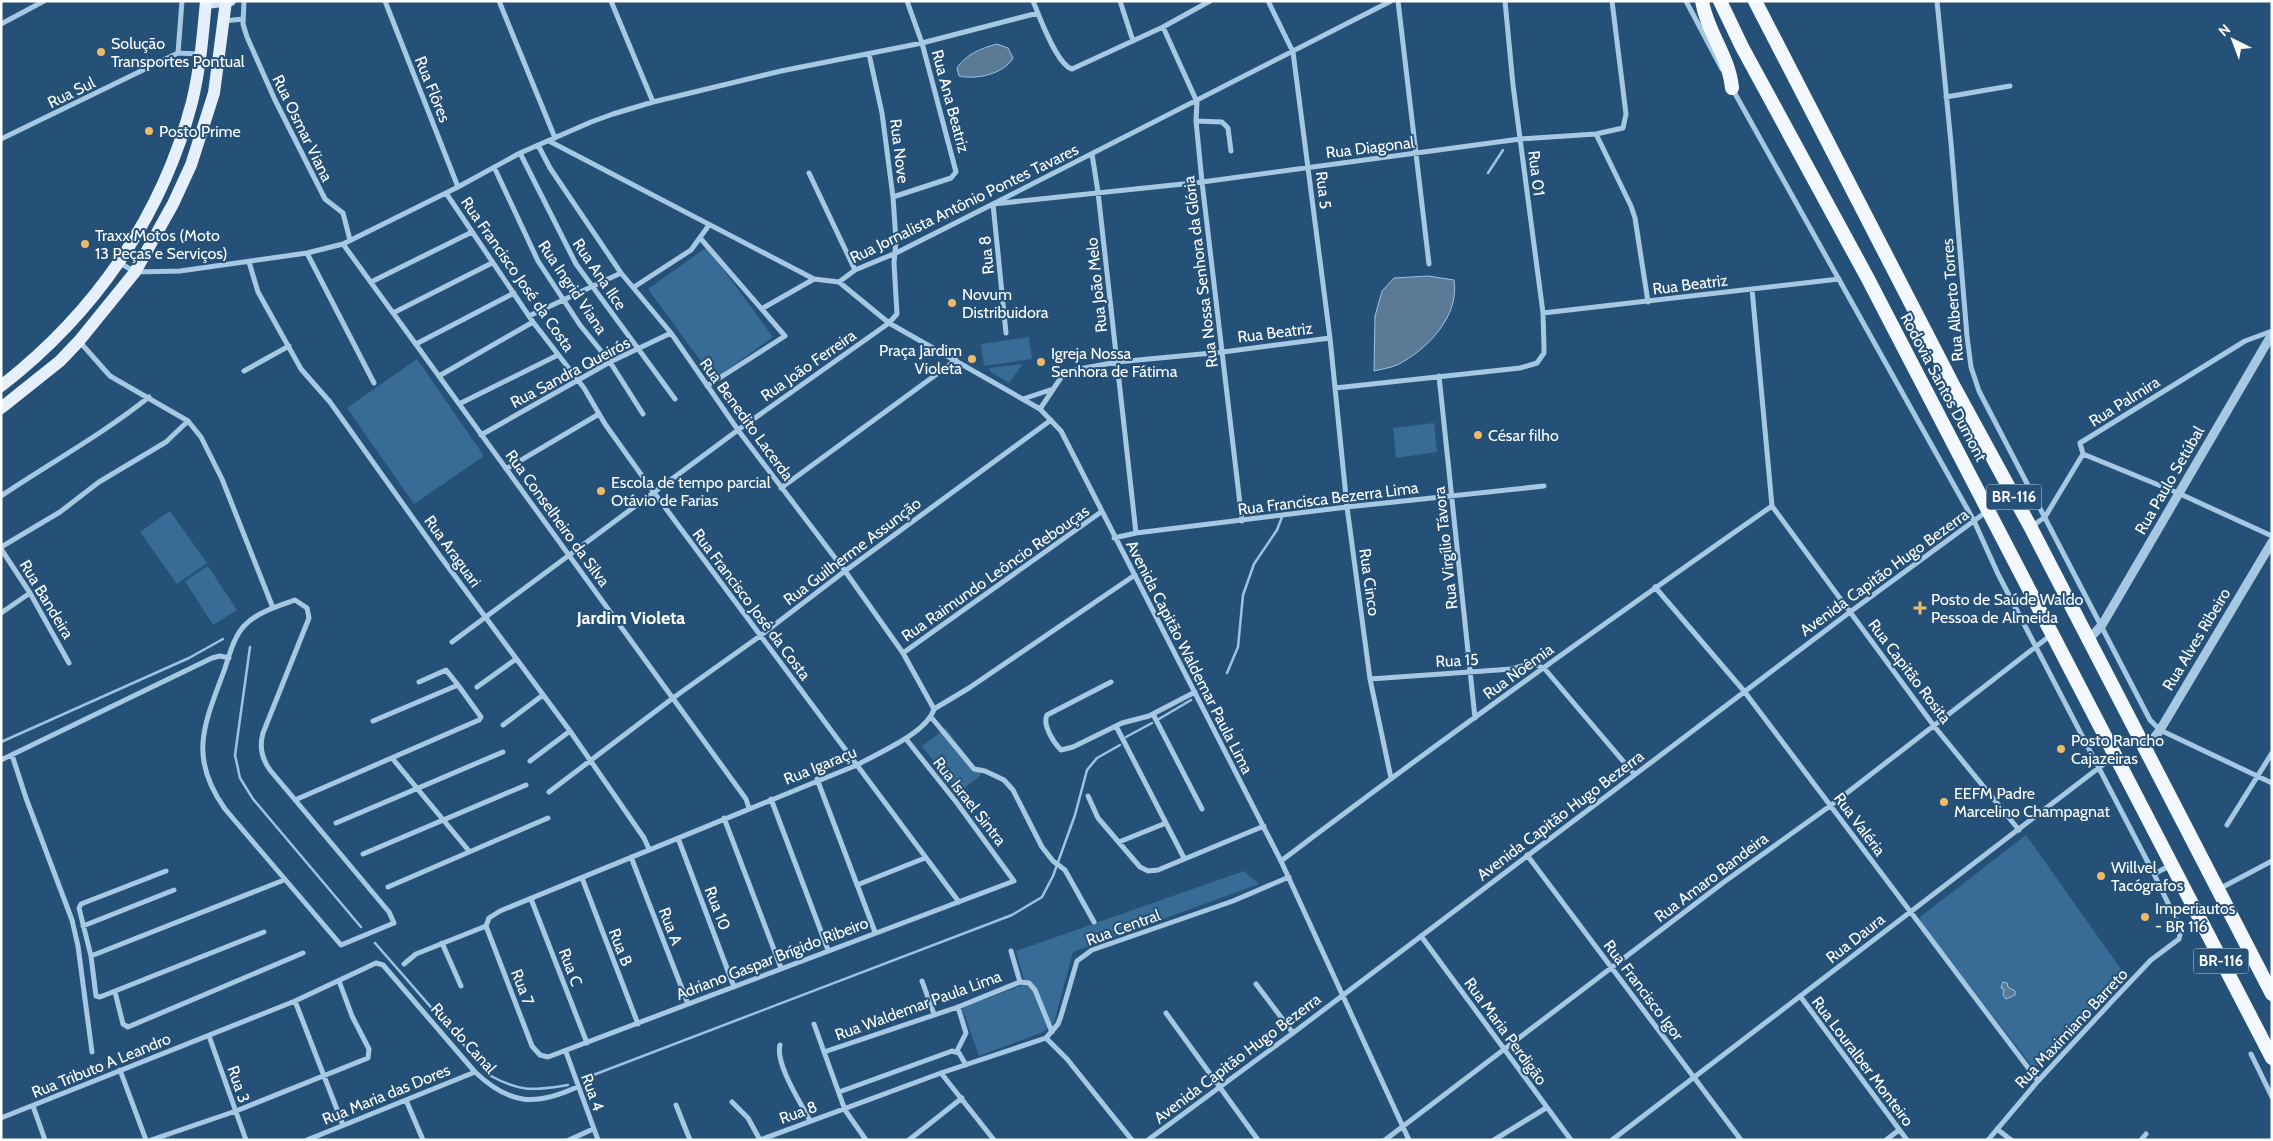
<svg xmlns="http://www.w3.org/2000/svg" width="2273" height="1141" viewBox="0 0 2273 1141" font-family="Cabin,sans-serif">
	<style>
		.green { fill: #386b95 }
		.water { fill: #5a7a96; stroke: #9bc4e4 }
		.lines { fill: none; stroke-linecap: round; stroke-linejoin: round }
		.stream { stroke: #9bc4e4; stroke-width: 2.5 }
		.minor { stroke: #a6c8e3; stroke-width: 5 }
		.tertiary { stroke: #a6c8e3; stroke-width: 9 }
		.secondary { stroke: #cfe2f3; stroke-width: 10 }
		.primary { stroke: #e6f0fc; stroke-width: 12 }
		.trunk { stroke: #f2f8fe; stroke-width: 14 }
		.poi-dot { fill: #edba6b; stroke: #255178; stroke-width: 2 }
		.labels { text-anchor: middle; stroke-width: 4; stroke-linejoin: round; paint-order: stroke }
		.shield { fill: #255178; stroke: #becbd6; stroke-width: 1 }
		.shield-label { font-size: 15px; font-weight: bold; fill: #fff }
		.poi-label { font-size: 16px; fill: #fff; stroke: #255178; text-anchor: start }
		.street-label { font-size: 16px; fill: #fff; stroke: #255178 }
		.neighbourhood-label { font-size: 18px; font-weight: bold; fill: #fff; stroke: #255178 }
	</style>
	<rect width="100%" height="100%" fill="#255178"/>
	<path class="green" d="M707,247L773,337L714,379L648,289Z
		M1029,337L1032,359L984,366L981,344Z
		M417,359L484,456L414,504L347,408Z
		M1023,364L1009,383L991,372L989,368Z
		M1434,423L1437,452L1396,458L1393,428Z
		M170,511L207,563L177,584L140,532Z
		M208,566L237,610L213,625L185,581Z
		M946,728L981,775L958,793L922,746Z
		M2026,835L2123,972L2124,976L2041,1066L2031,1065L1921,923L1920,917Z
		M1244,871L1259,884L1073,952L1054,1022L1043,1032L979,1056L962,1008L1025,984L1016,951Z"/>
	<path class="water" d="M997,44L1008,48L1013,58C1004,74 976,80 959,76L957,68C966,54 982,48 997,44Z
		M1428,276L1454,280C1460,316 1427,350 1397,365C1390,368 1382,369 1374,371L1375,316L1382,291L1394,278Z
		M2003,982L2007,983L2008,987L2015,991V995L2006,999L2003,995L2004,989L2001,988Z"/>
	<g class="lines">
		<path class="stream" d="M1488,173L1503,150
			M250,647L235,755L240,778L253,799L361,927
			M1227,673L1238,647L1243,595L1254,564L1277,530L1282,517
			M1159,719L1191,700
			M1126,737L1152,723
			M1,742L189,658L223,639
			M375,943L491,1076C522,1093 535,1090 568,1085
			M588,1077L1012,915L1042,897L1053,876L1075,815L1087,770L1097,758L1120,745"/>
		<path class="minor" d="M244,1L243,24L247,37L275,100L325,199L343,213L350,240
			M385,1L458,187
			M499,1L555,138
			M611,1L653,102
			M1033,1C1039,16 1057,65 1072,69L1163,27L1210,1
			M1120,1L1133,41
			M1268,1L1293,52L1330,338L1347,507L1370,679L1391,778
			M1398,1L1429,264
			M1686,1L1722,69
			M1937,1L1951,143L1967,336L1971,367L1979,391L2150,720L2160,730L2272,783
			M224,21L243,19
			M1,24L44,1
			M1163,27L1197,102L1196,121L1202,182L1242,521
			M178,53L182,1
			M1733,90L1974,521L1998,574L2154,874L2181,930L2179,939L2151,960L2114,999L2038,1081L1988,1140
			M1946,97L2010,86
			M1196,121L1222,122L1228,128L1231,151
			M1596,134L1631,206L1635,218L1648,302
			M1,139L178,53L199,54
			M549,141L814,279L839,282L855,270L896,253L993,204L1391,1
			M538,145L550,168L621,273L671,333L738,430L845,571L903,653L934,709
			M520,153L576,264L675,399
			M1092,154L1098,192L1136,533
			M494,167L538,261L580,325L610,362L643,414
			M809,173L855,270
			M446,193L533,322L584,388L605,424L655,494L959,902
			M893,197L951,178L956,172L922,43L907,1
			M701,239L785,336L707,386
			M343,244L746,799L749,808
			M307,253L374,383
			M249,262L258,292L301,369L330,402L440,556L570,731L644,838L649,849
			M120,263L135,272L180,271L307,253L343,244L458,187L520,153L591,122L613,114L653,102L781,71L922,43L1038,13
			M371,282L472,232
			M839,282L889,323L1040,409L1061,431L1281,861L1409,1140
			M634,287L691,250L709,225
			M1752,289L1772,506L1934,726L2019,830
			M763,308L814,279
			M393,313L492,263
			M1543,313L1839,279
			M529,316L621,273
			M1006,333L993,204L1202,182L1520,139L1596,134L1623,128L1626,114L1612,1
			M79,341L110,376L188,421L201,437L222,479L273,608
			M416,344L514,293
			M244,371L289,346
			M439,376L533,322
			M1439,376L1475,718
			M1335,388L1520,368L1537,363L1544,353V347L1543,313L1513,85L1505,1
			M1023,399L1053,389
			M459,404L558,355
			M1040,409L1062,376L1074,370L1117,362L1223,352L1330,338
			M481,435L610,362L671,333
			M2083,454L2178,493L2272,536
			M506,469L599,414
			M781,488L956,360
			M1,496C50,463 103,434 149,397
			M2031,527L2045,517L2083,454L2080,443L2245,341L2272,331
			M1114,538L1136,533L1347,507L1544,486
			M1,547L60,512L99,482L166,442L188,421
			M1,549L30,593L69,663
			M1655,587L1744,691L2038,1081
			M295,600L307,608L309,618L263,733C259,747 262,759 270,770L389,912L394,923L341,945L225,809C188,757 204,725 224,671C229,657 233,638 244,626C257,612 278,606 295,600Z
			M1,613L30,593
			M452,642L738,430L889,323L897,314L894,263L896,241L893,197L882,113L869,54
			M903,653L1101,512
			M1370,679L1512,669L1531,663L1544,668L1634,774
			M419,682L446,670L458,685
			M1111,682L1047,715C1042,725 1054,743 1061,750L1073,747L1122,723L1149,716L1195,692
			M477,687L516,659
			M1153,714L1202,809
			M931,717L974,769L985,771L1004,780L1013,790L1042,847L1053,861L1065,870L1094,922
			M503,725L543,695
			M1116,726L1184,858
			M12,755L26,798L72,920L78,946L92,1052
			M392,758L469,851
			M1,760L212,658L220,656L229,658
			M530,761L570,731
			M817,779L875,932
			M549,792L673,698L760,636L845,571L1051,420
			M1088,796L1098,818L1140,867L1148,871L1158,870L1264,826
			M771,799L828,950
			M295,800L479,720L481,717L458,685L373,721
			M724,818L781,968
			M336,823L503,752
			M2227,825L2272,753
			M678,838L734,987
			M1119,842L1166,823
			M363,854L526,785
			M1527,855L1741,1140
			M631,857L688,1004
			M1281,861C1442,739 1606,622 1772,506
			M166,871L81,904L79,908L91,956L96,996L100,997L264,932
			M2154,874L2171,865
			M582,878L638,1024
			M857,885L925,858
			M388,887L548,818
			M2219,889L2272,861
			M531,899L587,1043
			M83,926L174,890
			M486,926L532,1046L540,1055L548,1057L1014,881L957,803L906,739
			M486,926L489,918L500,911L857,765C878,753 927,733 934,709L969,688L1135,575
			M1421,936L1571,1140
			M442,943L461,986
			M1011,951L1020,982L1029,983L1035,990L1052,1032
			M91,956L284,880
			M404,964L416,954L486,926
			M922,981L934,1014
			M1256,984L1293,1033
			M115,992L123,1024L128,1027L303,953
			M1800,996L1907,1140
			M295,1001L343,1125
			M1166,1013L1258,1140
			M814,1024L845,1110L866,1140
			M209,1036L246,1140
			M1046,1038L1067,1059L1132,1140
			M780,1045C775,1064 801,1103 810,1121
			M957,1051L966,1033L958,1007
			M566,1052L598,1140
			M824,1052L958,1007L1020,982
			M2251,1054L2272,1097
			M120,1070L146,1140
			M941,1073L994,1140
			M839,1092L952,1051L959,1053L966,1065
			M406,1100L423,1140
			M732,1102L748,1118L760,1140
			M676,1105L690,1140
			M33,1106L45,1140
			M1,1118L295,1001L376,963L383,965L475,1072C509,1104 534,1107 577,1087
			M1997,1129L2011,1140
			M151,1140L236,1111L368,1058L369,1049L352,1016L339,981
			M307,1140L475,1072
			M569,1140L593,1129
			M760,1140L941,1073L1046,1038L1058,1024L1061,1016L1077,961L1092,950L1233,901L1289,877
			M909,1140L962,1098
			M1148,1140L1293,1033L1850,612L1986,512
			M1385,1140L1724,882L1830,806L2051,635
			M1494,1140L1546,1108
			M1612,1140L2113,757
			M1886,1140L1899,1130
			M2141,1140L2146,1134"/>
		<path class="tertiary" d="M2089,639L2102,625L2272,334
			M2145,750L2160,730L2272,542"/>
		<path class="secondary" d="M206,4L231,1"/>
		<path class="primary" d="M1,386C94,314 162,217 192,102C200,70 203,34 206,1
			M1,408L60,361L79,341L135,272L173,204L191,165L214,93L226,1"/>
		<path class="trunk" d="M1702,1C1707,32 1729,56 1732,88
			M1720,1L1742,47L1867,277L2272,1058
			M1755,1L1952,383L2031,528L2272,994"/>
	</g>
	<g class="poi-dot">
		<circle cx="101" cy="52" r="5"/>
		<circle cx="149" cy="131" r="5"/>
		<circle cx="85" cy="244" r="5"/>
		<circle cx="952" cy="303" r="5"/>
		<circle cx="972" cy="359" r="5"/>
		<circle cx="1041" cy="362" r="5"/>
		<circle cx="1478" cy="435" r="5"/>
		<circle cx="601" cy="491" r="5"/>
		<path d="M1917.5 600.5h5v5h5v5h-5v5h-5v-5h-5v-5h5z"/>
		<circle cx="2061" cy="749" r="5"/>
		<circle cx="1944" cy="802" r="5"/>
		<circle cx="2101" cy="876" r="5"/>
		<circle cx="2145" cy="917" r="5"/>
	</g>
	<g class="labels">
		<g class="shield">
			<rect x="1986.5" y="484.5" width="55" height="25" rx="4"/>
			<rect x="2193.5" y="948.5" width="55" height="25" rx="4"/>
		</g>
		<g class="shield-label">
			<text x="2014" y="502">BR-116</text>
			<text x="2221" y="966">BR-116</text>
		</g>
		<g class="poi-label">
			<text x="111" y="49">Solução<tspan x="111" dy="18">Transportes Pontual</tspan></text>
			<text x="159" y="137">Posto Prime</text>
			<text x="95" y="241">Traxx Motos (Moto<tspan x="95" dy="18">13 Peças e Serviços)</tspan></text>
			<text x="962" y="300">Novum<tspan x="962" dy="18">Distribuidora</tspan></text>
			<text x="962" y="356" text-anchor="end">Praça Jardim<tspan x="962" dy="18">Violeta</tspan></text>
			<text x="1051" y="359">Igreja Nossa<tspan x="1051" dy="18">Senhora de Fátima</tspan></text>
			<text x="1488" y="441">César filho</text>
			<text x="611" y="488">Escola de tempo parcial<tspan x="611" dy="18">Otávio de Farias</tspan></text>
			<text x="1931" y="605">Posto de Saúde Waldo<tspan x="1931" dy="18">Pessoa de Almeida</tspan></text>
			<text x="2071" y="746">Posto Rancho<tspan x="2071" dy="18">Cajazeiras</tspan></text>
			<text x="1954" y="799">EEFM Padre<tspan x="1954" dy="18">Marcelino Champagnat</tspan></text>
			<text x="2111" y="873">Willvel<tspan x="2111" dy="18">Tacógrafos</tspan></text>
			<text x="2155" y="914">Imperiautos<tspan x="2155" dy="18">- BR 116</tspan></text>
		</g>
		<g class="street-label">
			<text transform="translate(433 89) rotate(68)" y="6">Rua Flôres</text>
			<text transform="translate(71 92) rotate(-26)" y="6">Rua Sul</text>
			<text transform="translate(951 101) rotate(75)" y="6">Rua Ana Beatriz</text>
			<text transform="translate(303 128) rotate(64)" y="6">Rua Osmar Viana</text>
			<text transform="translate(1370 147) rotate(-7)" y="6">Rua Diagonal</text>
			<text transform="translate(900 151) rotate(83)" y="6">Rua Nove</text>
			<text transform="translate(1537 173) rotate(83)" y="6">Rua 01</text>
			<text transform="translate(1324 190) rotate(83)" y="6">Rua 5</text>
			<text transform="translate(964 203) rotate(-26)" y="6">Rua Jornalista Antônio Pontes Tavares</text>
			<text transform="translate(986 255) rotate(-96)" y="6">Rua 8</text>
			<text transform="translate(1200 272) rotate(-97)" y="6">Rua Nossa Senhora da Glória</text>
			<text transform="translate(518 274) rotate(55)" y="6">Rua Francisco José da Costa</text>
			<text transform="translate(600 274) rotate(56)" y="6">Rua Ana Ilce</text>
			<text transform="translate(1690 284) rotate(-7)" y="6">Rua Beatriz</text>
			<text transform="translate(1096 285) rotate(-96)" y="6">Rua João Melo</text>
			<text transform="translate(573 287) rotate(56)" y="6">Rua Ingrid Viana</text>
			<text transform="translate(1952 300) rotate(-95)" y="6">Rua Alberto Torres</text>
			<text transform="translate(1275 332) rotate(-7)" y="6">Rua Beatriz</text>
			<text transform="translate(808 365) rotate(-35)" y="6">Rua João Ferreira</text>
			<text transform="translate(570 372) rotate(-28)" y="6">Rua Sandra Queirós</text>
			<text transform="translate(1944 387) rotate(62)" y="6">Rodovia Santos Dumont</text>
			<text transform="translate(2124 401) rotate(-32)" y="6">Rua Palmira</text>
			<text transform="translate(747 419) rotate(54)" y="6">Rua Benedito Lacerda</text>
			<text transform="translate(2169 480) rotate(-60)" y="6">Rua Paulo Setúbal</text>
			<text transform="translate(1328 498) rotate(-7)" y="6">Rua Francisca Bezerra Lima</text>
			<text transform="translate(558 518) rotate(54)" y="6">Rua Conselheiro da Silva</text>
			<text transform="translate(1445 548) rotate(-96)" y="6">Rua Virgílio Távora</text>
			<text transform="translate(453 551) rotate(54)" y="6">Rua Araguari</text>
			<text transform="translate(852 551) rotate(-37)" y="6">Rua Guilherme Assunção</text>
			<text transform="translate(1884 572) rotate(-36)" y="6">Avenida Capitão Hugo Bezerra</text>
			<text transform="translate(995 573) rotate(-35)" y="6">Rua Raimundo Leôncio Rebouças</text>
			<text transform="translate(1370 582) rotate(82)" y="6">Rua Cinco</text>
			<text transform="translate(47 599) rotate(59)" y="6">Rua Bandeira</text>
			<text transform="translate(752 604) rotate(53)" y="6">Rua Francisco José da Costa</text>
			<text transform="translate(2196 639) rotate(-59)" y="6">Rua Alves Ribeiro</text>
			<text transform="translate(1190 657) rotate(63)" y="6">Avenida Capitão Waldemar Paula Lima</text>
			<text transform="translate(1457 660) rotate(-3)" y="6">Rua 15</text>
			<text transform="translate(1518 671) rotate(-36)" y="6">Rua Noêmia</text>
			<text transform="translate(1910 671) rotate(53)" y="6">Rua Capitão Rosita</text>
			<text transform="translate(820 765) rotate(-22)" y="6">Rua Igaraçu</text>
			<text transform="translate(970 801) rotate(52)" y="6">Rua Israel Sintra</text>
			<text transform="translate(1560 815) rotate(-37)" y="6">Avenida Capitão Hugo Bezerra</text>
			<text transform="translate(1860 824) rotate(53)" y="6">Rua Valéria</text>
			<text transform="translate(1711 877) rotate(-37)" y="6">Rua Amaro Bandeira</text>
			<text transform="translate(718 908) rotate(69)" y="6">Rua 10</text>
			<text transform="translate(671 926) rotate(69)" y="6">Rua A</text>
			<text transform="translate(1123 927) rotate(-20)" y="6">Rua Central</text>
			<text transform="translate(1855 938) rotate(-38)" y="6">Rua Daura</text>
			<text transform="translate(621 947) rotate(69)" y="6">Rua B</text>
			<text transform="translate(772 958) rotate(-21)" y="6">Adriano Gaspar Brígido Ribeiro</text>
			<text transform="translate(571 967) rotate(69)" y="6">Rua C</text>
			<text transform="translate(523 987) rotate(69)" y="6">Rua 7</text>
			<text transform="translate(1644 990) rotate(53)" y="6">Rua Francisco Igor</text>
			<text transform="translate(918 1005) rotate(-20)" y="6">Rua Waldemar Paula Lima</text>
			<text transform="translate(2071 1028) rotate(-47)" y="6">Rua Maximiano Barreto</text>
			<text transform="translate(1506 1031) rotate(54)" y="6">Rua Maria Perdigão</text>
			<text transform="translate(464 1038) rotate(48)" y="6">Rua do Canal</text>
			<text transform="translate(1237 1058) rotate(-37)" y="6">Avenida Capitão Hugo Bezerra</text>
			<text transform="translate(1863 1061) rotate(53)" y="6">Rua Louralber Monteiro</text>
			<text transform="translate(101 1065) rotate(-22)" y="6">Rua Tributo A Leandro</text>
			<text transform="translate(239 1084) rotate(71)" y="6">Rua 3</text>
			<text transform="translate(593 1092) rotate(70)" y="6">Rua 4</text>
			<text transform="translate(386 1094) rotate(-22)" y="6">Rua Maria das Dores</text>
			<text transform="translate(798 1112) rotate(-20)" y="6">Rua 8</text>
		</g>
		<g class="neighbourhood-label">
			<text x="631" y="624">Jardim Violeta</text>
		</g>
	</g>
	<rect width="2273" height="1141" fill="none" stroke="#ffffff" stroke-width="5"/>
	<g transform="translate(2233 40) rotate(318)" stroke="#255178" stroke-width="4" paint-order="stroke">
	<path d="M0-4L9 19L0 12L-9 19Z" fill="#ffffff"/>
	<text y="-8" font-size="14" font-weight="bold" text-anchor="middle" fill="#ffffff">N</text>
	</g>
</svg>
